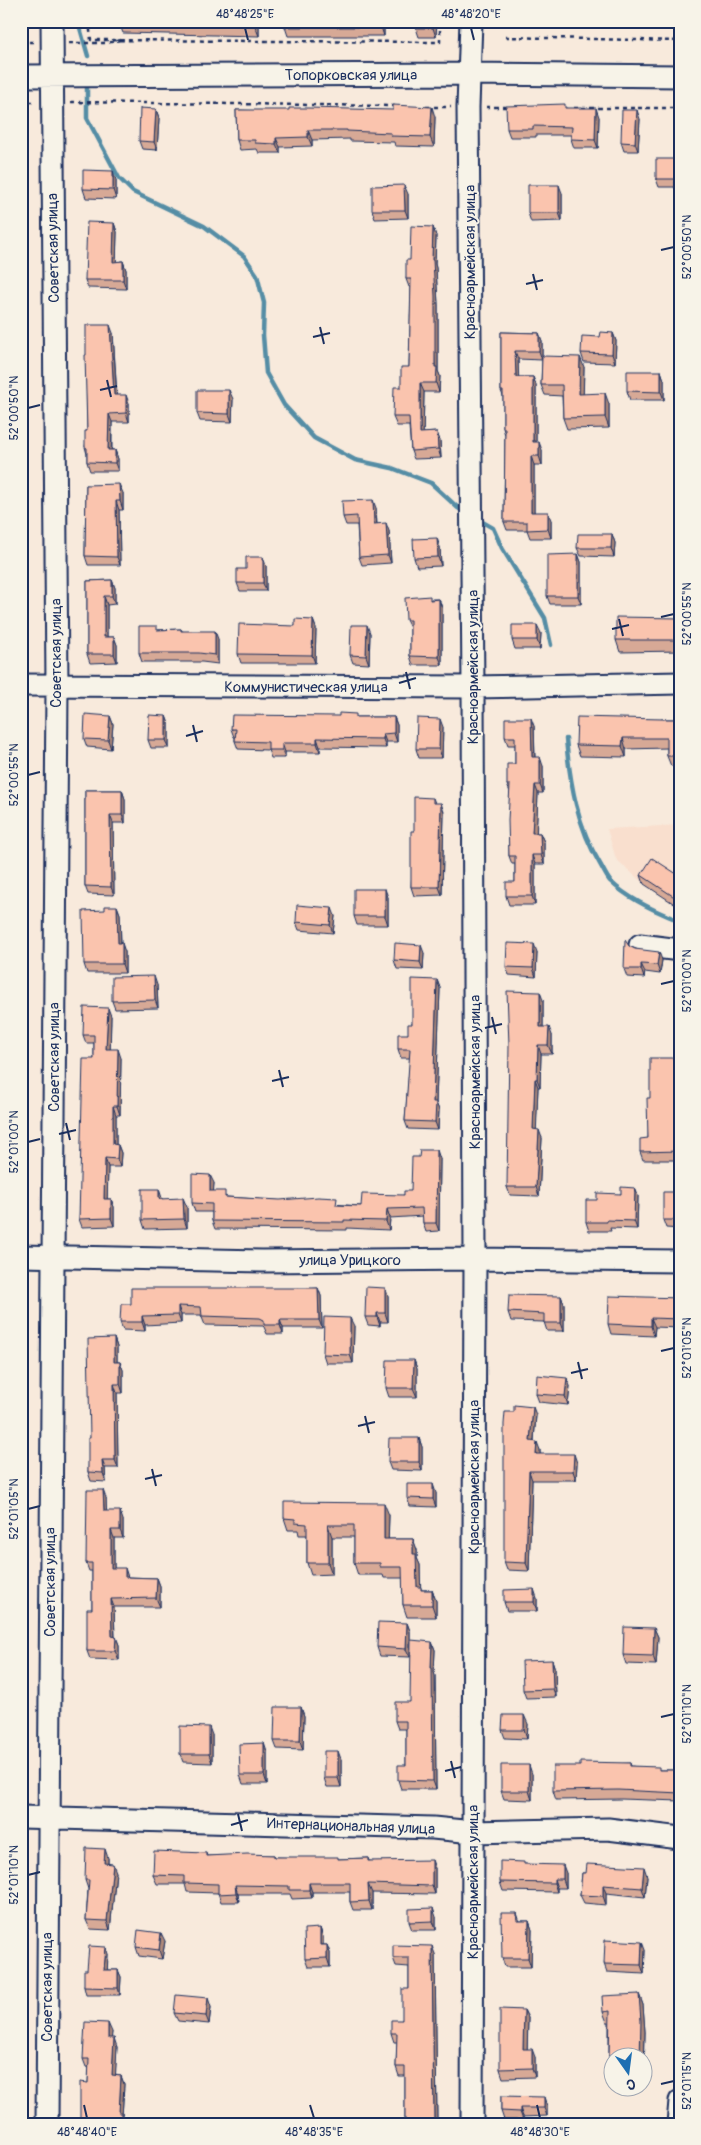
<svg xmlns="http://www.w3.org/2000/svg" width="701" height="2145" viewBox="0 0 701 2145" font-family="Pangolin,sans-serif">
	<style>
		.built { fill: #f9dfce }
		.lines { fill: none; stroke-linecap: round; stroke-linejoin: round }
		.stream { stroke: #558da5; stroke-width: 4.5 }
		.minor-casing { stroke: #1b2f5e; stroke-width: 25 }
		.path { stroke: #1b2f5e; stroke-width: 2.5; stroke-dasharray: 4 4; stroke-linecap: butt }
		.minor { stroke: #f7f3e8; stroke-width: 21 }
		.wall { fill: #d7a996; stroke: #1b2f5e }
		.shaded-wall { fill: #af897a; stroke: #1b2f5e }
		.building { fill: #fac4ae; stroke: #1b2f5e }
		.ticks { fill: none; stroke: #1b2f5e; stroke-width: 2 }
		.labels { text-anchor: middle; stroke-width: 4; stroke-linejoin: round; paint-order: stroke }
		.street-label { font-size: 15px; fill: #1b2f5e; stroke: #f7f3e8 }
		.neatline { fill: none; stroke: #1b2f5e; stroke-width: 2 }
		.ticks-label { font-size: 12px; text-anchor: middle; fill: #1b2f5e }
	</style>
	<rect width="100%" height="100%" fill="#f8eadc"/>
	<filter id="ink" filterUnits="userSpaceOnUse"><feTurbulence type="fractalNoise" baseFrequency=".02" numOctaves="2"/><feDisplacementMap in="SourceGraphic" scale="10" xChannelSelector="R" yChannelSelector="G"/><feConvolveMatrix kernelMatrix="1 2 1 2 8 2 1 2 1" color-interpolation-filters="sRGB"/></filter>
	<g filter="url(#ink)">
		<path class="built" d="M680,825V907L644,884L616,859L607,829Z"/>
		<g class="lines">
			<path class="stream" d="M78,21L88,56
				M87,86V118L119,178L133,192L204,226L244,256L257,275L264,303L263,335L266,373L284,405L314,438L355,460L392,468L431,483L458,508L465,513
				M479,520L493,528L502,548L545,618L551,645
				M566,739C570,783 577,826 600,864C603,869 606,876 610,881C628,899 657,912 680,921"/>
			<defs>
				<path id="minor" d="M471,21L468,107L473,687L475,1259L472,2124
					M21,76L470,74L680,76
					M21,685L473,687L680,683
					M640,945L680,950
					M21,1256L262,1261L475,1259L680,1261
					M21,1817L433,1828L473,1832L608,1829L680,1838
					M47,2124L57,686L52,21
					M678,2124L680,2101"/>
			</defs>
			<use href="#minor" class="minor-casing"/>
			<path class="path" d="M89,21L91,40L440,42V21
				M505,37L680,41
				M21,42H34
				M69,43H106L121,40
				M21,102H35
				M71,102L396,106
				M426,107H451
				M486,107H508
				M574,108H680"/>
			<use href="#minor" class="minor"/>
		</g>
		<path class="wall" d="M259,21V36L123,33L119,23Z
			M285,21H384V36H288L285,27Z
			M416,21H437L436,37H419L416,28Z
			M566,108L599,117L598,148H574L571,139V135H536V137H510L507,129Z
			M156,109L159,118L157,150L142,149L139,141Z
			M236,110L435,117L434,147L395,146L394,142L350,141V139L312,140V146L280,147V153H259L257,149L240,150L237,140Z
			M640,119L638,151H624L621,142Z
			M680,159V198H678L675,187H659L656,179Z
			M116,180V199L86,198L83,189Z
			M562,193V221L531,222L528,213Z
			M408,194V218L375,219L372,210Z
			M114,223L117,232L116,262L123,261L126,270V289L88,288L85,280Z
			M433,227L436,236L435,264L436,268L438,305V371L440,376L439,392H424L423,433L437,432L440,441L441,458L414,459L411,451L409,426H397L393,417L401,387L409,367L411,287H409L406,279L410,260Z
			M501,332L539,333L542,341V356L584,367L583,394L609,404V428L567,429L563,418L562,396L545,395L541,385L542,360L518,359V377H533L536,385V442L542,450V465H534V512L551,520V538H530L527,530H507L504,522L505,435L503,428V396L501,391Z
			M113,333L117,395L129,403V422H112V450H115L118,459V471H90L87,462V454L85,447L87,431L86,355Z
			M613,333L616,341L615,363L584,362L581,353L600,337Z
			M661,371L664,380V400H630L627,391Z
			M233,399L232,422L200,421L197,413Z
			M86,485L123,493V510H119L120,565H88L85,556Z
			M376,508L377,524L389,531L391,563L362,565L359,557L357,525H346L343,517Z
			M612,534L615,543L614,557L581,556L577,548Z
			M440,547L441,566L417,567L414,558Z
			M578,554L581,562V604H550L547,596Z
			M266,566V591H240L237,583L246,569Z
			M112,580L115,588V604L107,605V637H114L117,645V662L90,663L87,654V581Z
			M431,599H439L442,608V665H413L410,656V628L406,620Z
			M680,618V651L620,652L616,640Z
			M313,620L316,628L315,663H241L238,654L295,626Z
			M181,629L182,631L218,639V664L202,662H142L139,653L158,630Z
			M370,633L369,664L353,663L350,655Z
			M541,633L540,649H515L512,640Z
			M110,716L113,724L111,749L87,747L84,739Z
			M166,716L169,724V748H151L148,740Z
			M358,717H394L397,725V742H386V748L320,747V752H285V758H271L268,750L238,749L235,741V737H234L231,729Z
			M662,719H680V766H671L667,756V748L626,749V757L580,756L576,745Z
			M534,726L535,757L543,766V793H538L536,833H540L544,842V864H535V905H509L506,896L515,882V864H512L509,856L510,792L507,785L515,764V745H508L505,737Z
			M443,727L442,758H419L416,749Z
			M85,790H122L125,799V823H113L114,895L88,894L85,886Z
			M433,798L435,803L444,812L442,895L414,896L411,887L414,831Z
			M641,875L680,876L679,907L644,884Z
			M388,897V925H357L354,916Z
			M117,906L120,914L121,943L125,952V973H87L84,964Z
			M335,916L333,933L299,930L296,922Z
			M629,946L662,960L660,974L645,972L644,978L627,977L624,969Z
			M537,952L536,977L509,975L506,967Z
			M424,953L423,970L397,969L394,960Z
			M437,980L440,988L436,1103L439,1110L438,1130L408,1129L405,1121L410,1058H401L398,1049L408,1034L412,1024Z
			M157,985L158,1008L115,1009L112,1001Z
			M543,1000V1027L552,1035V1054H541L540,1087H538L536,1129L542,1138L539,1196L510,1195L507,1187Z
			M111,1016L110,1049L121,1058L120,1115H116V1145H118L121,1153L120,1167H108L107,1199H111L114,1207V1226L82,1227L79,1219L94,1059V1043H86L83,1035Z
			M680,1058V1160H643L640,1152L648,1138L650,1098Z
			M440,1159L439,1231L426,1232L423,1223V1216L390,1218L389,1230L347,1228V1230L215,1229L212,1221V1212H195L192,1203L214,1183L213,1191L227,1197L361,1206L404,1195L411,1191Z
			M635,1188L638,1196L637,1229L610,1228L611,1231H589L586,1222L597,1200L621,1194Z
			M680,1192V1229L666,1228L663,1220Z
			M162,1198V1199L187,1207V1228L145,1229L142,1220Z
			M318,1288L321,1296L322,1328H283V1334H267L264,1327L263,1326L205,1325L201,1315H181V1323L145,1325V1331L123,1330L120,1322L131,1304Z
			M385,1288L388,1296V1322H380V1326L368,1325L365,1317Z
			M561,1296L564,1304V1331H547L544,1322L511,1321L508,1312Z
			M680,1298V1328L655,1327L654,1336L611,1334L608,1324Z
			M354,1326L353,1363H326L323,1354Z
			M114,1338L117,1347V1362H120L123,1370V1393H117L118,1468H105L106,1482L91,1481L88,1472L90,1438Z
			M414,1360L417,1369V1397H389L386,1388Z
			M570,1386L568,1405L539,1402L536,1394Z
			M536,1415L534,1441L540,1450V1454L577,1463L576,1480H532L529,1571L507,1570L504,1562Z
			M419,1438L422,1447V1471L391,1470L388,1462Z
			M436,1493V1507L410,1506L407,1498Z
			M106,1498V1511L123,1520V1538H114V1568L128,1577L157,1578L160,1586V1607H114L115,1637H116L119,1645V1660L90,1659L87,1651L92,1609V1571H89L86,1563Z
			M389,1515L388,1539H413L417,1550V1558L420,1565V1587L422,1590H432L436,1601V1617H407L403,1605V1578H384L383,1575H358L354,1563V1537H332V1574L311,1575L307,1563V1535H299L298,1530H288L284,1518Z
			M537,1598V1611H507L504,1602Z
			M407,1623L410,1631V1657L380,1656L377,1647Z
			M654,1628L658,1637L656,1665L626,1664L623,1655Z
			M432,1642L435,1650L434,1672L435,1676L436,1789H401L398,1780L406,1765V1729H398L395,1721L410,1702Z
			M552,1660L555,1669L556,1697L526,1698L523,1690Z
			M301,1707L304,1716L303,1750L277,1749L274,1741Z
			M528,1724L527,1739L505,1738L502,1730Z
			M212,1735V1763L183,1762L180,1754Z
			M267,1752V1784H243L240,1775Z
			M341,1759V1787H327L324,1778Z
			M630,1763L631,1766L660,1770H680V1801L621,1799L556,1800L553,1791L580,1766Z
			M532,1774V1800L504,1799L501,1791Z
			M206,1853L207,1856L274,1855L275,1857L339,1859L368,1858L369,1861L435,1868V1894L372,1893V1910H353L350,1902V1892H312V1898L292,1899L290,1894H238L239,1902H221L218,1893L187,1892L185,1884H157L153,1875Z
			M108,1858V1863L116,1872L110,1930L90,1929L86,1920L88,1889L85,1880Z
			M525,1864L566,1873V1888H557V1892L503,1891L500,1882Z
			M582,1873L647,1876L645,1897L606,1893V1905L584,1903L580,1895Z
			M436,1917V1930H412L409,1922Z
			M520,1921H529L532,1930L531,1967H505L502,1958Z
			M320,1928L323,1937V1945H327L330,1953V1967H308L305,1959Z
			M165,1941L162,1959L139,1956L136,1947Z
			M645,1950L644,1974L607,1972L604,1964Z
			M108,1954L107,1970H118L121,1977L120,1995H86L84,1987L87,1970Z
			M435,1954L437,2124H405V2076H399L396,2067L397,2042H394L391,2033L402,2020L409,1989V1967L396,1966L393,1958Z
			M639,1994L643,2005L645,2032L644,2073V2058H614V2078L613,2068L609,2057V2022H607L603,2012Z
			M211,2007L209,2024L178,2021L174,2013Z
			M524,2010L528,2018L527,2049L535,2057V2077L503,2078L500,2069Z
			M112,2032L111,2038L117,2047L115,2075L121,2076L124,2084L122,2117L124,2124H80L88,2083L89,2068L86,2067L83,2059Z
			M501,2096L547,2106V2116L523,2117V2120H504L501,2111Z"/>
		<path class="shaded-wall" d="M255,21H259V36L255,26Z
			M381,21H384V36L381,27Z
			M433,21H437L436,37L433,28Z
			M432,107L435,117L434,147L430,137Z
			M596,108L599,117L598,148L595,140Z
			M156,109L159,118L157,150L154,142Z
			M637,110L640,119L638,151L635,143Z
			M308,130L312,140V146L308,137Z
			M276,138L280,147V153L276,144Z
			M113,171L116,180V199L113,190Z
			M404,185L408,194V218L405,210Z
			M559,185L562,193V221L559,213Z
			M114,223L117,232L116,270L113,262Z
			M433,227L436,236L435,264L436,268L438,305V371L440,376L439,392L436,383L435,367L432,260Z
			M123,261L126,270V289L123,280Z
			M110,325L113,333L117,403L114,395Z
			M539,333L542,341V360L539,351Z
			M613,333L616,341L615,363L612,354Z
			M515,351L518,359L519,386L516,377Z
			M580,357L584,367L583,405L579,394Z
			M661,371L664,380V400L661,392Z
			M533,377L536,385V450L533,442Z
			M420,383L424,392L423,442L420,433Z
			M229,390L233,399L232,422L229,414Z
			M605,393L609,404V428L605,417Z
			M126,395L129,403V422L126,413Z
			M109,414L112,422L111,459L108,450Z
			M437,432L440,441L441,458L438,449Z
			M539,442L542,450V465L539,456Z
			M115,450L118,459V471L115,463Z
			M531,456L534,465V520L531,512Z
			M119,484L123,493V510L120,501Z
			M373,500L376,508L377,532L374,524Z
			M116,501L119,510L120,565L117,557Z
			M548,512L551,520V538L548,529Z
			M386,523L389,531L391,563L388,555Z
			M612,534L615,543L614,557L611,548Z
			M437,538L440,547L441,566L438,557Z
			M578,554L581,562V604L578,596Z
			M263,557L266,566V591L263,583Z
			M112,580L115,588V604L112,596Z
			M104,596L107,605V645L104,637Z
			M439,599L442,608V665L439,657Z
			M313,620L316,628L315,663L312,655Z
			M367,625L370,633L369,664L366,656Z
			M537,625L541,633L540,649L537,640Z
			M215,631L218,639V664L215,655Z
			M114,637L117,645V662L114,654Z
			M110,716L113,724L111,749L108,740Z
			M166,716L169,724V748L166,740Z
			M394,717L397,725V742L394,733Z
			M531,718L534,726L535,766L532,757Z
			M440,719L443,727L442,758L439,749Z
			M383,734L386,742V748L383,739Z
			M317,738L320,747V752L317,743Z
			M623,738L626,749V757L622,746Z
			M282,743L285,752V758L282,750Z
			M540,757L543,766V793L540,785Z
			M535,785L538,793L536,842L532,833Z
			M122,790L125,799V823L122,815Z
			M441,803L444,812L442,895L439,887Z
			M110,815L113,823L114,895L111,887Z
			M540,833L544,842V864L541,855Z
			M532,855L535,864V905L532,896Z
			M385,889L388,897V925L385,916Z
			M680,893V906L679,907L676,898Z
			M117,906L120,914L121,952L118,943Z
			M332,908L335,916L333,933L330,925Z
			M122,943L125,952V973L122,964Z
			M534,944L537,952L536,977L533,968Z
			M421,945L424,953L423,970L420,962Z
			M659,952L662,960L660,974L657,965Z
			M641,964L645,972L644,978L641,969Z
			M154,976L157,985L158,1008L155,1000Z
			M437,980L440,988L436,1103L439,1110L438,1130L435,1122L433,1102Z
			M540,992L543,1000V1035L540,1027Z
			M108,1008L111,1016L110,1058L106,1049Z
			M549,1027L552,1035V1054L548,1045Z
			M538,1045L541,1054L540,1087L537,1079Z
			M118,1049L121,1058L120,1115L117,1106Z
			M535,1079L538,1087L536,1138L533,1129Z
			M113,1106L116,1115V1153L113,1144Z
			M539,1130L542,1138L539,1196L536,1187Z
			M118,1145L121,1153L120,1167L117,1159Z
			M437,1150L440,1159L439,1231L436,1223Z
			M105,1158L108,1167L107,1208L104,1199Z
			M210,1175L214,1183L213,1200L210,1191Z
			M635,1188L638,1196L637,1229L634,1221Z
			M159,1189L162,1198V1208L159,1199Z
			M183,1198L187,1207V1228L184,1219Z
			M111,1199L114,1207V1226L111,1218Z
			M387,1209L390,1218L389,1230L386,1221Z
			M318,1288L321,1296L322,1328L319,1320Z
			M385,1288L388,1296V1322L385,1313Z
			M21,1295L22,1298V1324L21,1323Z
			M561,1296L564,1304V1331L561,1323Z
			M178,1306L181,1315V1323L178,1315Z
			M377,1313L380,1322V1326L377,1317Z
			M142,1316L145,1325V1331L142,1322Z
			M350,1318L354,1326L353,1363L350,1355Z
			M651,1318L655,1327L654,1336L651,1326Z
			M280,1320L283,1328V1334L280,1325Z
			M114,1338L117,1347V1371L114,1362Z
			M21,1350L22,1353L21,1366Z
			M414,1360L417,1369V1397L413,1388Z
			M120,1362L123,1370V1393L120,1384Z
			M567,1378L570,1386L568,1405L565,1396Z
			M114,1384L117,1393L118,1468L115,1460Z
			M533,1407L536,1415L533,1450L530,1441Z
			M419,1438L422,1447V1471L419,1462Z
			M537,1442L540,1450V1463L536,1454Z
			M574,1454L577,1463L576,1480L573,1471Z
			M102,1460L105,1468L106,1482L103,1473Z
			M529,1471L532,1480L529,1571L526,1563Z
			M433,1484L436,1493V1507L433,1499Z
			M103,1490L106,1498L107,1520L104,1511Z
			M384,1503L389,1515L388,1550L384,1539Z
			M120,1511L123,1520V1538L120,1530Z
			M328,1525L332,1537V1574L328,1563Z
			M111,1530L114,1538V1577L111,1568Z
			M413,1539L417,1550V1558L420,1565L421,1598L417,1587L413,1554Z
			M125,1568L128,1577V1586L125,1577Z
			M157,1578L160,1586V1607L156,1598Z
			M534,1589L537,1598V1611L534,1602Z
			M432,1590L436,1601V1617L432,1605Z
			M111,1599L114,1607L115,1645L112,1636Z
			M407,1623L410,1631V1657L406,1649Z
			M654,1628L658,1637L656,1665L653,1656Z
			M116,1637L119,1645V1660L115,1651Z
			M432,1642L435,1650L434,1672L435,1676L436,1789L433,1781L431,1668Z
			M552,1660L555,1669L556,1697L553,1689Z
			M301,1707L304,1716L303,1750L300,1741Z
			M524,1715L528,1724L527,1739L524,1730Z
			M209,1727L212,1735V1763L209,1754Z
			M264,1743L267,1752V1784L264,1775Z
			M338,1751L341,1759V1787L338,1778Z
			M529,1765L532,1774V1800L529,1791Z
			M105,1849L108,1858V1872L104,1863Z
			M432,1860L435,1868V1894L432,1886Z
			M113,1864L116,1872L110,1930L107,1921Z
			M563,1865L566,1873V1888L563,1879Z
			M644,1867L647,1876L645,1897L642,1888Z
			M554,1879L557,1888V1892L554,1883Z
			M309,1883L312,1892V1898L309,1890Z
			M368,1884L372,1893V1910L369,1901Z
			M235,1885L238,1894L239,1902L236,1893Z
			M603,1885L606,1893V1905L603,1896Z
			M433,1908L436,1917V1930L433,1921Z
			M517,1913L520,1922L517,1921Z
			M529,1921L532,1930L531,1967L528,1958Z
			M320,1928L323,1937V1953L320,1945Z
			M161,1933L165,1941L162,1959L159,1950Z
			M642,1942L645,1950L644,1974L641,1965Z
			M327,1945L330,1953V1967L327,1958Z
			M432,1946L435,1954L437,2124H434Z
			M106,1947L108,1954L107,1977L104,1970Z
			M118,1970L121,1977L120,1995L118,1988Z
			M639,1994L643,2005L645,2032L644,2073V2058H640Z
			M208,1998L211,2007L209,2024L206,2016Z
			M524,2010L528,2018L527,2057L523,2049Z
			M108,2023L112,2032L111,2046L108,2038Z
			M114,2038L117,2047L115,2084L112,2075Z
			M532,2049L535,2057V2077L532,2068Z
			M121,2076L124,2084L122,2117L124,2124H121L119,2113Z
			M544,2097L547,2106V2116L544,2108Z
			M520,2108L523,2117V2120L520,2112Z"/>
		<path class="building" d="M119,21H255V26L119,23Z
			M285,21H381V27H285Z
			M416,21H433V28H416Z
			M565,104V108H596L595,140L571,139L572,127L533,126V129H507L506,106Z
			M393,105L432,107L430,137L391,136V133L347,131V130H308V137L276,138V144L255,143V140H237L236,110H289V108H308L393,110Z
			M140,108L156,109L154,142L139,141Z
			M622,110H637L635,143L621,142Z
			M656,159H680V189H675V179H656Z
			M83,170L113,171V190L83,189Z
			M404,185L405,210H372V186Z
			M528,185H559V213H528Z
			M87,222L114,223L113,262L123,261V280H85Z
			M411,226L433,227L432,260H433L435,296V367H437L436,383H420V433L437,432L438,449L411,451L409,417H393L394,387H401V367H409L411,279H406V260H410Z
			M86,325H110L114,395H126V413L109,414L108,450H115V463L87,462V448L85,447V431H87L85,355H86Z
			M501,332L539,333V351H515L516,377H533V442H539V456H531V512H548V529L527,530V522H504L505,428H503V391H501Z
			M601,332L613,333L612,354L581,353L582,336L600,337Z
			M542,356L580,357L579,394L605,393V417L563,418L562,385H541Z
			M627,371H661V392L627,391Z
			M197,390H229V414L197,413Z
			M119,484L120,501H116L117,557L85,556L86,485Z
			M373,500L374,524L386,523L388,555L359,557L357,516L343,517L342,501Z
			M578,534H612L611,548H577Z
			M437,538L438,557L414,558L413,539Z
			M578,554V596H547V555Z
			M246,557H263V583H237V569H246Z
			M112,580V596H104V637H114V654H87V581Z
			M430,596V600L439,599V657L410,656V620H406L405,598Z
			M616,617L680,618V640H616Z
			M295,619L313,620L312,655L238,654L239,624L295,626Z
			M351,625H367L366,656L350,655Z
			M512,625H537V640H512Z
			M139,626H157V630L181,629V631H215V655L199,653H139Z
			M339,713L356,714V717H394V733L383,734V739L317,738V743H282V750H268V742L235,741L236,729H231L232,715L339,716Z
			M85,714L110,716L108,740L84,739Z
			M149,715L166,716V740H148Z
			M577,717L662,719H680V756H667V738H623L622,746L576,745Z
			M417,718L440,719L439,749H416Z
			M505,718H531L532,757H540V785H535L532,833H540L541,855H532V896H506V882H515V856H509L508,820L510,785H507V764H515V737H505Z
			M85,790H122V815H110L111,887L85,886Z
			M414,797L433,798V803H441L439,887H411V831H414Z
			M652,858L680,876V893L676,898L641,875Z
			M354,889H385V916H354Z
			M297,905L332,908L330,925L296,922Z
			M105,906H117L118,943H122V964H84L83,911L105,910Z
			M625,940L629,946L635,949L659,952L657,965L641,964V969H624Z
			M395,943L421,945L420,962L394,960Z
			M507,943L534,944L533,968L506,967Z
			M154,976L155,1000L112,1001V977Z
			M412,979L437,980L433,1102H436L435,1122L405,1121L410,1049H398V1034H408V1024H412Z
			M507,991L540,992V1027H549L548,1045H538L537,1079H535L533,1129L539,1130L536,1187H507L509,1045Z
			M84,1007L108,1008L106,1049H118L117,1106H113V1144L118,1145L117,1159L105,1158L104,1199H111V1218L79,1219L83,1059H94V1035H83Z
			M650,1058H680V1151L640,1152V1139L648,1138L647,1098H650Z
			M420,1150H437L436,1223H423L422,1208L387,1209L386,1221L344,1220V1222L212,1221V1204L192,1203V1174L210,1175V1191H225V1197L280,1200L318,1197L337,1198L336,1205L361,1206L362,1194L404,1195V1191H411L412,1157H419Z
			M621,1187L635,1188L634,1221L607,1220V1222H586V1200H597V1193L621,1194Z
			M142,1189H159V1199L183,1198L184,1219L142,1220Z
			M663,1192H680V1220H663Z
			M366,1287L385,1288V1313H377V1317H365Z
			M131,1288H318L319,1320H280V1325H264V1320L260,1318L202,1316L201,1307L178,1306V1315L142,1316V1322H120L121,1304H131Z
			M509,1295L561,1296V1323H544V1314L508,1312Z
			M609,1296L680,1298V1319L651,1318V1326L608,1324Z
			M324,1317L350,1318V1355L323,1354Z
			M114,1338V1362H120V1384H114L115,1460H102L103,1473L88,1472V1438H90L88,1339Z
			M387,1360H414L413,1388H386Z
			M537,1375L567,1378L565,1396L536,1394Z
			M514,1405L533,1407L530,1441L537,1442L536,1454H574L573,1471H529L526,1563L504,1562V1424L505,1412H514Z
			M389,1438H419V1462H388Z
			M407,1484H433V1499L407,1498Z
			M87,1490H103L104,1511H120V1530H111V1568H125V1577L157,1578L156,1598L111,1599L112,1636L116,1637L115,1651H87V1609H92V1563H86Z
			M284,1502L384,1503V1539H413V1554H416L417,1587H421V1590H432V1605H403L402,1567H380V1563H354V1525H328V1563H307V1524L295,1523V1519L284,1518Z
			M534,1589V1602H504V1590Z
			M378,1622L407,1623L406,1649L377,1647Z
			M624,1627L654,1628L653,1656L623,1655Z
			M411,1640L432,1642L431,1668H432L433,1781L398,1780V1765H406V1721H395V1702H410Z
			M552,1660L553,1689L523,1690L522,1661Z
			M275,1707H301L300,1741H274Z
			M503,1715H524V1730H502Z
			M180,1726L209,1727V1754H180Z
			M264,1743V1775H240L239,1744Z
			M324,1751H338V1778H324Z
			M580,1762L630,1763V1766L659,1767V1770H680V1793L618,1790L553,1791V1766H580Z
			M501,1765H529V1791H501Z
			M86,1848L105,1849L104,1863L113,1864L107,1921L86,1920L89,1880H85Z
			M154,1851L206,1853V1856L247,1854L274,1855V1857H338V1859L368,1858V1861L432,1860V1886L368,1884L369,1901L350,1902V1883H309V1890H289V1886L235,1885L236,1893L218,1894V1884L184,1883V1876L153,1875Z
			M500,1861L524,1862V1864L563,1865V1879H554V1883L500,1882Z
			M587,1864L644,1867L642,1888L603,1885V1896L580,1895L582,1873H586Z
			M433,1908V1921L409,1922V1909Z
			M501,1913H517V1921H529L528,1958H502Z
			M320,1928V1945H327V1958L305,1959L304,1929Z
			M138,1930L161,1933L159,1950L136,1947Z
			M605,1940L642,1942L641,1965L604,1964Z
			M393,1945L432,1946L434,2124H405V2067H396L397,2033H391V2020H402V1989H409V1958H393Z
			M89,1946L106,1947L104,1970H118V1988L84,1987V1970H87Z
			M639,1994L641,2021L640,2058H614L613,2077V2057H609L610,2011L603,2012L602,1996Z
			M176,1995L208,1998L206,2016L174,2013Z
			M500,2009L524,2010L523,2049H532V2068L500,2069Z
			M85,2022L108,2023V2038H114L112,2075L121,2076L119,2113H121V2124H80V2082L88,2083L89,2059H83Z
			M501,2096L544,2097V2108H520V2112L501,2111Z"/>
	</g>
	<path class="ticks" d="M245,28L248,40M471,28L474,40M661,250L674,247M533,274L537,290M526,284L543,280M320,327L324,344M313,337L330,333M107,380L111,397M100,390L117,386M28,408L40,405M661,617L674,614M619,619L623,636M612,629L629,625M406,672L410,689M399,683L416,678M193,725L197,742M186,736L203,731M28,775L40,772M661,984L674,981M492,1017L496,1034M485,1028L502,1024M279,1070L283,1087M272,1081L289,1077M66,1123L70,1140M59,1134L76,1130M28,1142L40,1139M661,1351L674,1348M578,1362L582,1379M571,1373L588,1369M365,1416L369,1433M358,1426L375,1422M152,1469L156,1486M145,1479L162,1475M28,1509L40,1506M661,1717L674,1714M451,1761L455,1778M445,1771L461,1767M238,1814L242,1831M231,1825L248,1820M28,1875L40,1872M661,2084L674,2081M84,2105L87,2118M310,2105L314,2118M537,2105L540,2118"/>
	<g class="labels">
		<g class="street-label">
			<text x="351" y="80">Топорковская улица</text>
			<text transform="translate(53 248) rotate(-91)" y="5">Советская улица</text>
			<text transform="translate(470 262) rotate(-90)" y="5">Красноармейская улица</text>
			<text transform="translate(56 653) rotate(-90)" y="5">Советская улица</text>
			<text transform="translate(473 667) rotate(-90)" y="5">Красноармейская улица</text>
			<text x="306" y="692">Коммунистическая улица</text>
			<text transform="translate(54 1057) rotate(-90)" y="5">Советская улица</text>
			<text transform="translate(475 1072) rotate(-90)" y="5">Красноармейская улица</text>
			<text x="350" y="1265">улица Урицкого</text>
			<text transform="translate(474 1477) rotate(-90)" y="5">Красноармейская улица</text>
			<text transform="translate(50 1582) rotate(-90)" y="5">Советская улица</text>
			<text transform="translate(351 1826) rotate(2)" y="5">Интернациональная улица</text>
			<text transform="translate(473 1882) rotate(-90)" y="5">Красноармейская улица</text>
			<text transform="translate(47 1987) rotate(-90)" y="5">Советская улица</text>
		</g>
	</g>
	<rect width="701" height="2145" fill="none" stroke="#f7f3e8" stroke-width="55"/>
	<g transform="translate(628 2072) rotate(166)"><circle r="24" fill="#f7f3e8" stroke="#9fa5b1"/>
	<path d="M0-4L9 19L0 12L-9 19Z" fill="#1f6fb2"/>
	<text y="-8" font-size="14" font-weight="bold" text-anchor="middle" fill="#1b2f5e">С</text>
	</g>
	<rect x="28" y="28" width="646" height="2090" class="neatline"/>
	<g class="ticks-label">
		<text x="245" y="18">48°48'25"E</text>
		<text x="471" y="18">48°48'20"E</text>
		<text transform="translate(687 247) rotate(-90)" y="4">52°00'50"N</text>
		<text transform="translate(14 408) rotate(-90)" y="4">52°00'50"N</text>
		<text transform="translate(687 614) rotate(-90)" y="4">52°00'55"N</text>
		<text transform="translate(14 775) rotate(-90)" y="4">52°00'55"N</text>
		<text transform="translate(687 981) rotate(-90)" y="4">52°01'00"N</text>
		<text transform="translate(14 1142) rotate(-90)" y="4">52°01'00"N</text>
		<text transform="translate(687 1348) rotate(-90)" y="4">52°01'05"N</text>
		<text transform="translate(14 1509) rotate(-90)" y="4">52°01'05"N</text>
		<text transform="translate(687 1714) rotate(-90)" y="4">52°01'10"N</text>
		<text transform="translate(14 1875) rotate(-90)" y="4">52°01'10"N</text>
		<text transform="translate(687 2081) rotate(-90)" y="4">52°01'15"N</text>
		<text x="87" y="2136">48°48'40"E</text>
		<text x="314" y="2136">48°48'35"E</text>
		<text x="540" y="2136">48°48'30"E</text>
	</g>
</svg>
